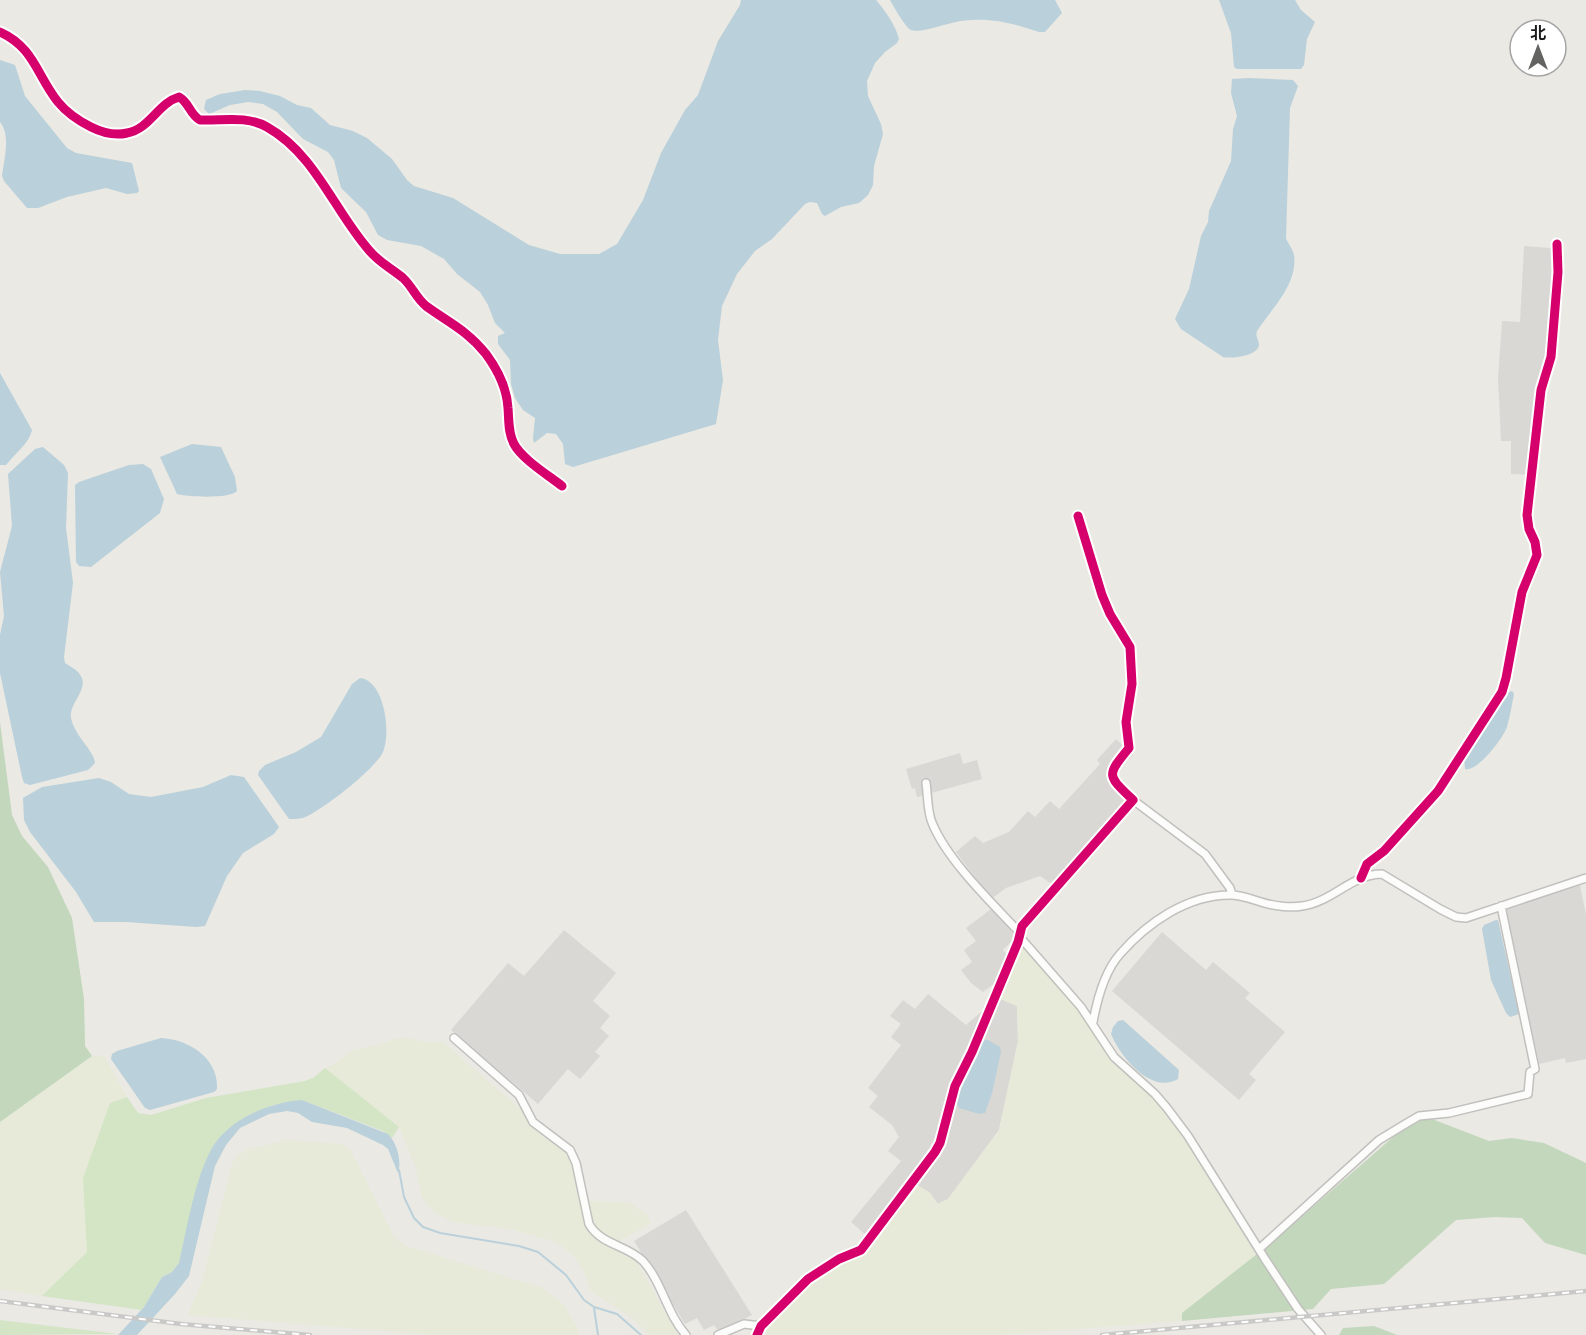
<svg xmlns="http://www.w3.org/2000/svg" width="1586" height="1335" viewBox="0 0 1586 1335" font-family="'Golos Text','Noto Sans SC',sans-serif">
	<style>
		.residential { fill: #d9d8d5 }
		.farmland { fill: #e7ead8 }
		.grass { fill: #d3e5c5 }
		.forest { fill: #c2d7bb }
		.water { fill: #bad0da }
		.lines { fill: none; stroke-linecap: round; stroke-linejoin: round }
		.stream { stroke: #bad0da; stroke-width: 2 }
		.minor-casing { stroke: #c1c0be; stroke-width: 10 }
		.minor { stroke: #fcfcfb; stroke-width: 7 }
		.rail-casing { stroke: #c9c9c8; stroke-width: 4.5 }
		.rail { stroke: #fff; stroke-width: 2; stroke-dasharray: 7; stroke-linecap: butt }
		.cycleway-casing { stroke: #fff; stroke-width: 13 }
		.cycleway { stroke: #d6006c; stroke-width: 9 }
	</style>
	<rect width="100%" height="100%" fill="#eae9e4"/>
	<path class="residential" d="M1524,246L1562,249L1561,316L1544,392L1536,475L1511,474V441H1501L1498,378L1502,321L1520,322Z
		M1116,739L1133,755L1110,780L1129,798L1053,885L1040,876L1006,888L991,899L956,852L975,836L983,843L1009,832L1028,811L1035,817L1050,801L1059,809L1100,764L1097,760Z
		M960,753L963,764L977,760L982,779L917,797L915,788L912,789L906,769Z
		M1580,885L1586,915V1059L1566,1063L1565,1058L1539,1064L1506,908Z
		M991,909L1017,936L1003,950L1008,956L999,980L983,992L971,983L961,970L972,962L964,950L976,941L966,928Z
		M564,930L616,973L593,1001L610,1016L600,1028L609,1036L595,1052L600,1056L580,1079L568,1069L538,1104L451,1030L508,963L524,976Z
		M1162,932L1206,970L1213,962L1250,993L1245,998L1285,1032L1249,1074L1256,1080L1239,1100L1112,991Z
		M928,994L966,1025L981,1012L990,1015L998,998L1017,1006L1018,1041L999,1130L948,1199L938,1204L930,1193L910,1180L867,1236L851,1222L901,1161L888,1151L899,1137L892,1125L869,1107L878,1096L868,1088L901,1045L891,1037L901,1024L890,1016L903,1000L915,1009Z
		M686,1210L752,1315L719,1332L714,1325L704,1330L697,1318L685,1324L634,1241Z"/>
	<path class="farmland" d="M1024,946L1087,1020L1105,1052L1159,1103L1212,1179L1257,1254L1182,1313V1321L997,1335H765L767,1323L820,1275L871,1247L916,1184L930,1193L937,1204L948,1199L999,1130L1018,1041L1017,1006L998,998L1019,947Z
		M406,1038L431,1043L442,1041L519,1108L540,1135L569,1153L579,1200L629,1203L647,1214L651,1223L618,1242L619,1253L635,1259L678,1335H650L631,1317L591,1291L585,1274L576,1259L566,1249L555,1242L511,1229L453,1222L435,1213L428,1206L421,1194L416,1168L399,1127L325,1068L333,1065L353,1050L379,1045L395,1039Z
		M92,1056H104L127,1097L114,1101L87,1252L42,1296L0,1289V1122Z
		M287,1140L343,1144L350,1149L393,1235L403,1245L543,1288L564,1305L578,1329V1335H435L188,1315L202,1281L233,1161L239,1154L247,1150Z"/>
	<path class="grass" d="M325,1068L399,1127L392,1138L383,1131L302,1100L273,1105L242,1120L215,1144L197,1189L179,1263L172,1272L162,1277L142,1310L42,1296L87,1252L83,1178L110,1103L127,1097L138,1113L151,1115L206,1098L305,1081L313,1078Z
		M0,1320L118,1334L0,1335Z"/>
	<path class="forest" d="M0,722L12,815L22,836L48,867L72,918L84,999L85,1046L92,1056L0,1122Z
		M1432,1119L1489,1141L1512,1138L1544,1143L1586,1163V1255L1545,1243L1522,1218L1495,1217L1456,1220L1384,1284L1331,1289L1313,1309L1182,1321V1313L1276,1239L1400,1131L1422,1120Z
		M1374,1326L1397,1335H1339L1343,1328Z"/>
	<path class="water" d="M741,0H876C886,12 895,24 899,39L897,43L885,52L875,63L867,81L868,96L881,124L883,134L874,166L873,185L868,195L859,203L841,207L825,216L822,214L817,203L810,202L805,204L772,239L755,251L737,274L722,306L718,340L723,380L716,424L573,467L565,464L563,444L556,434L547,433L534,443L533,438L535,418L523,410L515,398L511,384L510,360L498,344V336L505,333L495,323L488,305L480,292L457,274L444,259L421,246L387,240L378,235L366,212L341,188L334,160L328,152L303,139L277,112L263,104L248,102L230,105L209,114L204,109L206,100L220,94L245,90L260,91L280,96L297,105L311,108L330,125L353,131L367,138L392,159L407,180L414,186L453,198L529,245L560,254H599L617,244L643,200L661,153L685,110L698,95L718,41L740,5Z
		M890,0H1055L1062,13L1045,32H1039C1011,23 991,17 961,21C950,22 920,34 911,30C905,27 894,7 890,0Z
		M1219,0H1295L1301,10L1315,22L1307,39L1304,65L1301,69H1237L1234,67L1231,33Z
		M0,60L15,65L25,96L67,148L76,153L132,163L139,191L137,193L127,194L106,188L67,197L38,208H27L4,181L2,176C4,160 11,135 0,122Z
		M1249,78L1293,80L1298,86L1290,108L1286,238C1288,244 1293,249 1294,255C1298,285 1271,309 1257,331C1255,337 1259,340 1259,345C1258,356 1231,359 1223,357L1181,329L1175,319L1189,289L1201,236L1208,222L1209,211L1231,161L1233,129L1237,116L1231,93L1232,79Z
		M0,373L32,430C29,444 15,453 6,465H0Z
		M192,444L221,447L235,477L237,491C230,499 188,497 177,494L160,457Z
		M43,447L64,465L68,473L66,528L73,583L64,657L65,663C69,666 74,668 77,671C94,687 68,702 71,718C75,737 94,750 95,763L88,770L30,785L24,783L22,777L0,673V635L4,616L0,572L12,526L8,474L35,449Z
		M143,464L151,469L164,499L160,513L91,567L79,566L76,562L75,485L79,482L129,465Z
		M360,678C385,680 392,736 382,754C371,772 323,810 303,818C298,819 293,819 289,819L258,775L259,771L265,765L296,752L321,737L352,684Z
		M1512,691L1514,694C1512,704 1510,716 1507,727C1503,738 1478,772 1465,769L1464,757L1504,694Z
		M231,775L244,777L279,827L274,834L243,853L227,876L205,926L196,927L126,922H94L76,892L30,832L24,820L23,798L42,787L99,778L111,782L129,794L151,797L203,787Z
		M1496,920H1498L1519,1014L1510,1017L1506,1013L1491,980L1482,929L1484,925Z
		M1123,1020L1179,1070L1178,1079C1151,1095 1120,1056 1111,1034L1113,1027L1118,1021Z
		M161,1038C188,1039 219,1058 217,1089L214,1092L150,1110L145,1108L111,1059L112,1054L117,1051Z
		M988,1040L1000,1047L1001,1052L992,1093L985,1113L979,1114L959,1108L955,1100L963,1077L981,1043L985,1040Z
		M302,1100L388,1134C397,1143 402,1161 398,1173L388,1149L383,1145L347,1128L312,1122L298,1113L287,1111L269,1114L240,1128L226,1145L215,1166L189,1276L175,1294L137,1335H118L144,1307L162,1277L172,1272L179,1263C187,1229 196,1170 216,1142C234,1117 272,1102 302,1100Z"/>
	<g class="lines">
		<path class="stream" d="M399,1170L404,1197L414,1218L423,1227L440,1233L519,1246L538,1252L566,1275L584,1300L594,1307L617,1314L641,1335
			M594,1308L598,1335"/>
		<defs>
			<path id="minor" d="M0,32C34,47 37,76 58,102C67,113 79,121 91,127C103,133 114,136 127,133C150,129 158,103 179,97C189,102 190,115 200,120C222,121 246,115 267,127C315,154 334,210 368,249C378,262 391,268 403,278C412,286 416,298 426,306C448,322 468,331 486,354C497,369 507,389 508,408C509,420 508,433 514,444C522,459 548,475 562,486
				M926,783C928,796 927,813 933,825C949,862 992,903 1020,933
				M1133,800L1205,854L1230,888L1232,895
				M1361,878L1367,864L1384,851L1438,791L1502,692L1506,678L1522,592L1537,555L1535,542L1529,529L1527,515L1541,390L1551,357L1558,272L1557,244
				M1019,936L1081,1007L1114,1057L1155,1094L1167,1108L1188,1136L1265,1259L1298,1309L1321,1335
				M1093,1022C1097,1000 1104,972 1120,954C1147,923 1187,895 1230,895C1241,895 1251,899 1261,902C1273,906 1290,908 1302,906C1332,902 1352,874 1382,874L1440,909L1456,917L1466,918L1586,878
				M454,1038L519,1095L533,1122L570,1150L576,1163L589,1224C601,1245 627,1245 643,1261C662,1282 667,1314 686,1335
				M1259,1249L1379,1140L1407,1123L1419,1116L1449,1113L1528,1094L1530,1072L1535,1069L1501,906
				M718,1335L744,1324L761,1326
				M757,1335L761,1326L808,1279L839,1259L861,1250L935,1152L940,1143L955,1086L972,1052L1018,942L1022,926L1133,800C1107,775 1106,776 1129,748L1126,722L1132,684L1130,647L1110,614L1102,595L1078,516"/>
		</defs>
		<use href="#minor" class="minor-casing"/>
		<use href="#minor" class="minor"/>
		<defs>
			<path id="rail" d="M0,1301L181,1324L310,1335
				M1102,1335L1586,1291"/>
		</defs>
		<use href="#rail" class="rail-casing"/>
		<use href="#rail" class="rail"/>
		<defs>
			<path id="cycleway" d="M0,32C34,47 37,76 58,102C67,113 79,121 91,127C103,133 114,136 127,133C150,129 158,103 179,97C189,102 190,115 200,120C222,121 246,115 267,127C315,154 334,210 368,249C378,262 391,268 403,278C412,286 416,298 426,306C448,322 468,331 486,354C497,369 507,389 508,408C509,420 508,433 514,444C522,459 548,475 562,486
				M1361,878L1367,864L1384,851L1438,791L1502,692L1506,678L1522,592L1537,555L1535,542L1529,529L1527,515L1541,390L1551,357L1558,272L1557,244
				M757,1335L761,1326L808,1279L839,1259L861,1250L935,1152L940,1143L955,1086L972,1052L1018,942L1022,926L1133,800C1107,775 1106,776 1129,748L1126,722L1132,684L1130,647L1110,614L1102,595L1078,516"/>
		</defs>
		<use href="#cycleway" class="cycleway-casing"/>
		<use href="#cycleway" class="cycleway"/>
	</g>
	<g transform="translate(1538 48)"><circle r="28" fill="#ffffff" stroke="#a4a4a4" stroke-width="1.5"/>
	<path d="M0-4.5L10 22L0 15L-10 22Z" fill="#636361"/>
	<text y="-9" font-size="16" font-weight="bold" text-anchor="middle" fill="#1b1b1b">北</text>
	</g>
</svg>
